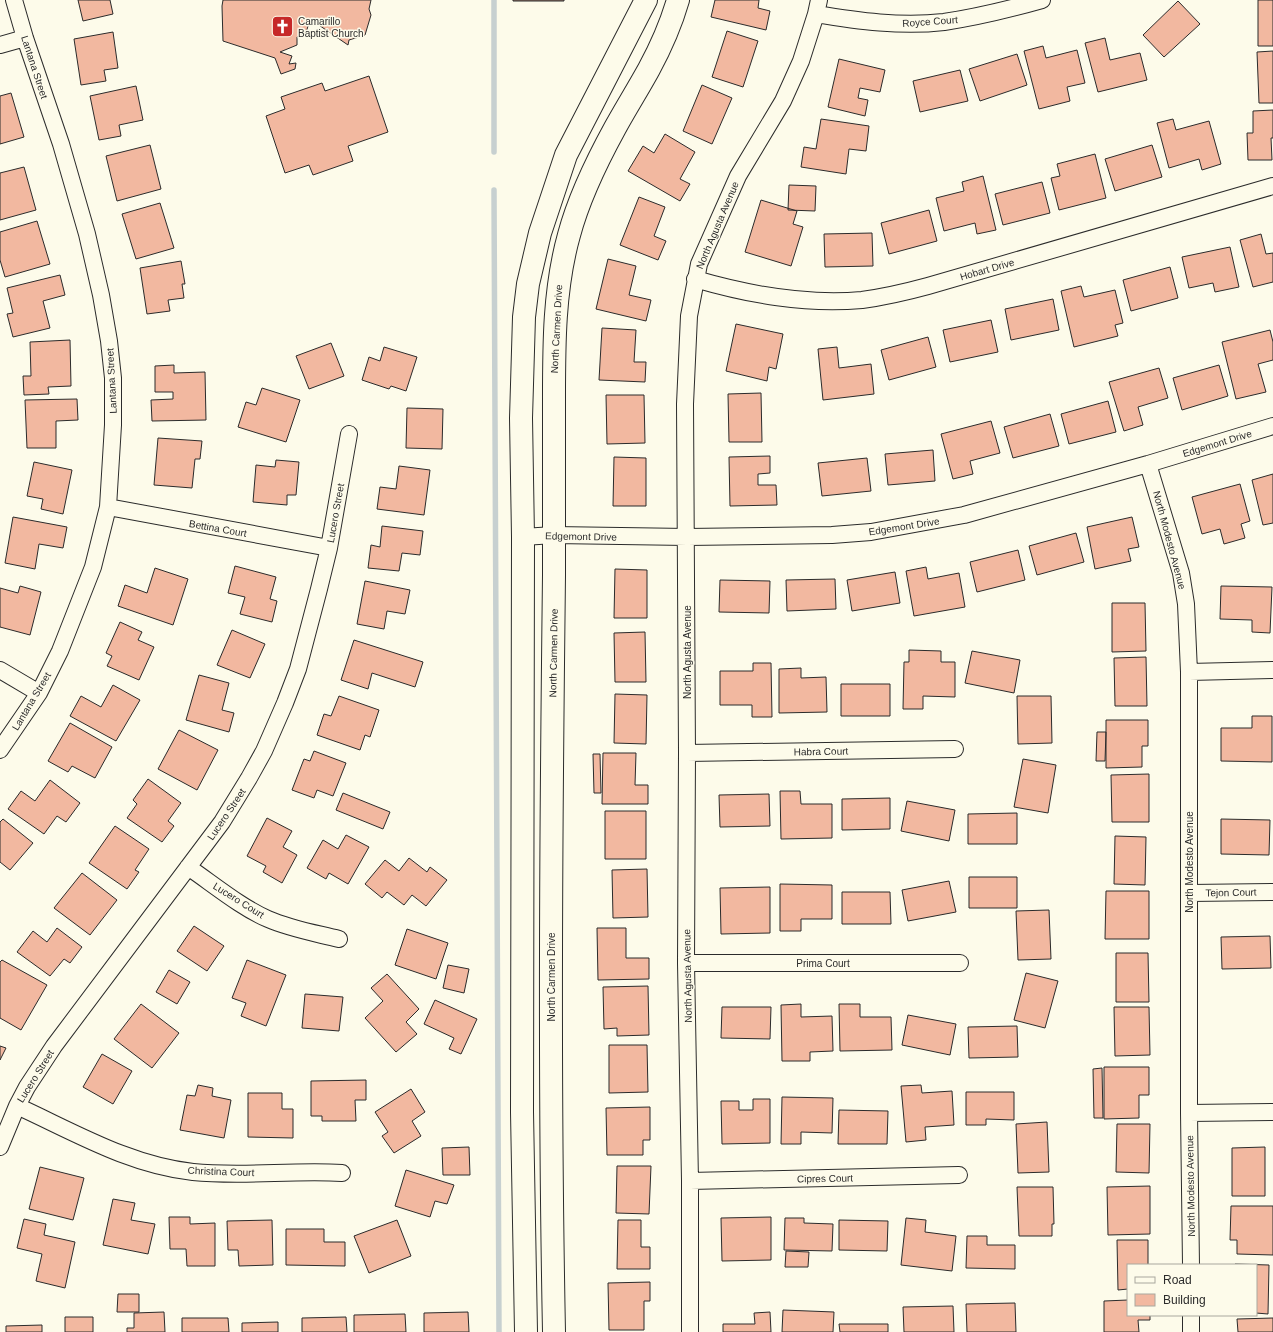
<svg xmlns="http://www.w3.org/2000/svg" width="1273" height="1332" viewBox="0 0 1273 1332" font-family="Helvetica,sans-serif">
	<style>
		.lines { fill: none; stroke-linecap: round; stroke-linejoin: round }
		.stream { stroke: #c7d0d0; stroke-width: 5.5 }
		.building { fill: #f2b8a0; stroke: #2b2b2b }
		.street-casing { stroke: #2b2b2b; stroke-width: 18 }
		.secondary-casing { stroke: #2b2b2b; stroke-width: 24 }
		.street { stroke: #fdfbea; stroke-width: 16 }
		.secondary { stroke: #fdfbea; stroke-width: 22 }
		.labels { text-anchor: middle; stroke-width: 3; stroke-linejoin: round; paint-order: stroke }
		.poi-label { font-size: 10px; fill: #2b2b2b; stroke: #fdfbea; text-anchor: start }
		.street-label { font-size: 10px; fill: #2b2b2b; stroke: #fdfbea }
	</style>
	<rect width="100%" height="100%" fill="#fdfbea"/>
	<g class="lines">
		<path class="stream" d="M494,0V152
			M494,190L499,1332"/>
	</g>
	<path class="building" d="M78,0H110L113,14L83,21Z
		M223,0H371L369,9L371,15L365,35L349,40L348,45L310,19L306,33L297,37V45L280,52L292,56L289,64L296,63L295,69L281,74L275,58L223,41L222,6Z
		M513,0H564V1H513Z
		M715,0H759L758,8L770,11L766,30L711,17Z
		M1258,0H1273V46H1258Z
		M1178,1L1200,24L1164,57L1143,35Z
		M727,31L758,41L743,87L712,77Z
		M113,32L118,68L104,70L106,81L81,85L74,39Z
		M1105,38L1110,60L1140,53L1147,80L1098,92L1085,43Z
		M1043,46L1046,58L1077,50L1085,83L1067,87L1070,101L1039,109L1024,51Z
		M1273,51V103H1259L1257,52Z
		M1017,54L1027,85L980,101L969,69Z
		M839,59L885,70L880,92L860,88L858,98L868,100L865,116L828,107Z
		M960,70L968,101L920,112L913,81Z
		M369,76L388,132L348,146L353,161L313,175L309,165L285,173L266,116L285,109L281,97L322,83L325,91Z
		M702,85L732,98L712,144L683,131Z
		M136,86L143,120L119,125L121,136L99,140L90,96Z
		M11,93L24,137L0,144V96Z
		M1273,110V138H1271L1272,160H1248L1247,133H1253V111Z
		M821,119L869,126L866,151L849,149L846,174L801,167L804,147L816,149Z
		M1173,119L1176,130L1209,121L1221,164L1202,170L1199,159L1169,168L1157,123Z
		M665,134L695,152L680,179L690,184L680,201L628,171L643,146L654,153Z
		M150,145L161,189L117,201L106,156Z
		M1152,145L1162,177L1115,191L1105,159Z
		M1095,154L1106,198L1059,210L1051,178L1060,176L1057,164Z
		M24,167L36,210L0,220V173Z
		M983,176L996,230L977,234L975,223L944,231L936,198L964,191L962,182Z
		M1042,182L1050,213L1003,225L995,194Z
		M789,185L816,186L815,211L788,210Z
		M639,197L665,207L654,236L666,241L658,260L620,245Z
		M761,200L797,211L793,224L803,227L791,266L745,252Z
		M160,203L174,248L136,259L122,214Z
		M929,210L937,241L889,254L881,223Z
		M37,221L50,264L5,277L0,260V232Z
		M872,233L873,266L825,267L824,234Z
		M1261,234L1266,254L1273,253V282L1253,287L1240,240Z
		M1230,247L1239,287L1215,292L1213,283L1189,288L1182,257Z
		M608,259L636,266L629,295L651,300L646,321L596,309Z
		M181,261L185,284H182L184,298L168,300L170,311L147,314L140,268Z
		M1170,267L1178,298L1131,311L1123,280Z
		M60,275L65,295L43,301L50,328L13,337L7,314L13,313L7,288Z
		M1081,286L1084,297L1115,290L1123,323L1115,325L1118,336L1074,347L1061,291Z
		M1053,299L1059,330L1011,340L1005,309Z
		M991,320L998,352L950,362L943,330Z
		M736,324L783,334L776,369L769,367L767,381L726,371Z
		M602,328L636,330L634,362H646L645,382L599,380Z
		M1270,330L1273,342V360L1258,364L1266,392L1236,399L1222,342Z
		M928,337L936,367L889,380L881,350Z
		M70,340L71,386L48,387L49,394L24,395L23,376H31L30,342Z
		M331,343L344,376L309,389L296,356Z
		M384,347L417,357L406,391L391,386L389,389L362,380L369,357L380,361Z
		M837,347L839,368L871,364L874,394L823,400L818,349Z
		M174,365V373L205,372L206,420L152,421L151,400L173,399V392H155V366Z
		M1219,365L1228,396L1182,410L1173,378Z
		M1159,368L1168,398L1138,407L1143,425L1124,431L1109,382Z
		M262,388L300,400L286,442L238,427L246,402L256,405Z
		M761,393L762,442H729L728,394Z
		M606,395H644L645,443L607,444Z
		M77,399L78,420L56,421V448H27L25,400Z
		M1108,401L1116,432L1069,444L1061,414Z
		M407,408L443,409L442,449L406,448Z
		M1050,414L1059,446L1013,458L1004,427Z
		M991,421L1000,453L970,461L973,474L953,479L941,434Z
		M158,438L202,441L200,459H195L192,488L154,485Z
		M933,450L935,481L888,485L885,454Z
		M770,456V473L758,474V485H776L777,505L730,506L729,457Z
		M614,457L646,458V506H613Z
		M867,458L871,491L822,496L818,463Z
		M276,460L299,462L296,495H287V505L253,502L256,465L275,467Z
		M34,462L72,470L63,514L41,509L43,499L27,496Z
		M399,466L430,470L424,515L377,509L380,487L396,489Z
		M1273,474V523L1263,525L1252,480Z
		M1240,484L1250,521L1241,524L1245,538L1224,544L1220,529L1202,534L1192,497Z
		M13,517L67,527L63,548L39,544L35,569L5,563Z
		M1132,517L1139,547L1128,549L1131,561L1095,569L1087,527Z
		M382,526L423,531L420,555L402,553L399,571L368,568L371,545L380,547Z
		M1076,533L1084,562L1037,575L1029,546Z
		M1018,550L1025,580L977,592L970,562Z
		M235,566L276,577L270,599L277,601L272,622L240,614L245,597L228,593Z
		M926,567L928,579L959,573L965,607L914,616L906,571Z
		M155,568L188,579L173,625L118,606L125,585L147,593Z
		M615,569L647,570V618H614Z
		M895,572L900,603L852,611L847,580Z
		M835,579L836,609L787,611L786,580Z
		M720,580L770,581L769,613L719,612Z
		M365,581L410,590L405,614L387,611L384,629L357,624Z
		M20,586L41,592L30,635L0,627V588L18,593Z
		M1221,586L1272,587L1270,633L1252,632V620L1220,619Z
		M1112,603H1145L1146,651L1112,652Z
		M120,622L142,632L138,640L154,647L139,680L107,666L112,656L106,653Z
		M232,630L265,644L250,678L217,665Z
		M645,632L646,682H615L614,633Z
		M354,640L423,662L415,687L372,673L368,689L341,680Z
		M909,650L941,651V662H955V697L923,696V709H903L904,662H909Z
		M972,651L1020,660L1014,693L965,683Z
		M1146,657L1147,706H1115L1114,658Z
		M753,663H771L772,717H752V705H720V671H753Z
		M801,668V678L826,677L827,712L779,713V669Z
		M199,675L229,683L222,710L234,713L229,732L186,720Z
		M841,684H890V716H841Z
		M113,685L140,700L116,741L70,716L81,696L101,707Z
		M615,694L647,695L646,744L614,743Z
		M339,696L379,710L370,737L365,735L360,750L317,735L324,714L331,716Z
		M1017,696H1051L1052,743L1018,744Z
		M1252,716H1272V762L1221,761V728H1252Z
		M1106,720H1148V746H1142V767L1106,768Z
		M70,723L112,747L95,778L72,766L68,772L48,761Z
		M179,730L218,750L197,790L158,769Z
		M1097,732H1106L1105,761H1096Z
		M314,751L346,763L333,796L317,790L314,798L292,790L304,759L310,761Z
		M603,753H636L635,785H648V804H602Z
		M593,754H600L601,793H594Z
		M1023,759L1056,765L1048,813L1014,807Z
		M1149,774V822H1112L1111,775Z
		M148,779L181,803L168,821L174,826L162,842L127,818L137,804L133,800Z
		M50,780L80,803L66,822L57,816L44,834L8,809L21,791L35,801Z
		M780,791H800L801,804H832V838L781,839Z
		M343,793L390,812L383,829L336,810Z
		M769,794L770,826L720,827L719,795Z
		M890,798V829L842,830V799Z
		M907,801L955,810L949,841L901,831Z
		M605,811H646V859H605Z
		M1017,813V844H968V814Z
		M267,818L292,831L283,847L297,855L282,883L263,872L266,866L247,856Z
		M3,819L33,843L10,870L0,862V822Z
		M1221,819L1270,820L1269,855L1221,854Z
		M115,826L149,849L135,870L139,872L127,889L89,863Z
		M346,835L369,847L348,884L329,873L326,879L307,868L323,840L338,849Z
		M1115,836L1146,837L1145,885L1114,884Z
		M409,858L427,872L430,867L447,880L426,906L412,895L404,905L387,892L382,898L365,884L385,860L399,871Z
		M647,869L648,917L613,918L612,870Z
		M82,873L117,900L90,935L54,908Z
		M969,877H1017V908H969Z
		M949,881L956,912L908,921L902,890Z
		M780,884L832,885V919H801V931H780Z
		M770,887V933L721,934L720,888Z
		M1106,891H1149V939H1105Z
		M842,892H890L891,924H842Z
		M1049,910L1051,959L1018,960L1016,911Z
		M194,926L224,946L207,971L177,951Z
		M57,928L82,947L70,963L64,959L50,976L17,952L33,931L47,942Z
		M597,928H626V958H649V979L598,980Z
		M407,929L448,943L436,979L395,965Z
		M1270,936L1271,968L1222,969L1221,937Z
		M1116,953H1148L1149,1002H1116Z
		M2,960L47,985L21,1030L0,1018V962Z
		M247,960L286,975L266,1026L241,1016L246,1003L232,998Z
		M448,965L469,969L464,993L443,988Z
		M169,970L190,982L177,1004L156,992Z
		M1026,973L1058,981L1045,1028L1014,1020Z
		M387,974L419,1009L406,1022L417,1034L396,1052L365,1018L383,1001L371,988Z
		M648,986L649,1035L617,1036V1028L604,1029L603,987Z
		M305,994L343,997L339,1031L302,1028Z
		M435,1000L477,1019L461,1054L449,1049L454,1038L424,1024Z
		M141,1004L179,1033L152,1068L114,1039Z
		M801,1004V1017L832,1016L833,1051L810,1052V1061H782L781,1005Z
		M839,1004H860V1017H891L892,1050L840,1051Z
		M722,1007H771L770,1039L721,1038Z
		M1114,1007H1149L1150,1055L1115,1056Z
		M908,1015L956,1024L950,1055L902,1045Z
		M1017,1026L1018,1057L969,1058L968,1027Z
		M609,1045H647L648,1092L609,1093Z
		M0,1046L6,1048L0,1060Z
		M102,1054L132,1071L113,1104L83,1087Z
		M1104,1067H1149V1095H1139V1118L1104,1119Z
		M1102,1068L1103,1118H1094L1093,1069Z
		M366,1080V1100H355L356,1121H322V1116H311V1081Z
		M198,1085L213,1088L212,1096L231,1100L224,1138L180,1130L187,1095L195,1096Z
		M921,1085L922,1093L952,1091L954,1125L925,1127L926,1140L906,1142L901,1086Z
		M411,1089L425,1112L412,1121L421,1136L394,1153L382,1136L388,1132L375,1112Z
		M966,1092H1014V1120L986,1119V1125H966Z
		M248,1093H282V1109H293V1138L248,1137Z
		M782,1097L833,1098L832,1133L801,1132V1144H781Z
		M753,1099H770V1143L722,1144L721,1101H739V1110H753Z
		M650,1107V1140H643V1155H607L606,1108Z
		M839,1110L888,1111L887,1144H838Z
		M1047,1122L1049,1172L1018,1173L1016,1124Z
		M1117,1124H1150L1149,1173L1116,1172Z
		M469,1147L470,1175H443L442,1148Z
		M1265,1147V1196H1232V1148Z
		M617,1166H651L649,1214L616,1213Z
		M40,1167L84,1178L73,1220L29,1209Z
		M406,1170L454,1185L447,1204L435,1201L430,1217L395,1206Z
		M1150,1186V1234L1108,1235L1107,1187Z
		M1017,1187H1053L1054,1224H1052V1236H1019Z
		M113,1199L135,1203L131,1220L155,1224L148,1254L103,1245Z
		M1231,1206H1273V1255L1237,1254V1240H1230Z
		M169,1217H190V1224L215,1223V1266H187L186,1249H170Z
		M771,1217V1260L722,1261L721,1218Z
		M785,1218H804V1223L833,1224L832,1251L784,1250Z
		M906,1218L926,1220L925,1232L956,1236L952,1271L901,1265Z
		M24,1219L46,1224L44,1235L75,1242L65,1288L36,1281L42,1254L17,1248Z
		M272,1220L273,1265L239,1266L238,1250H228L227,1221Z
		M397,1220L411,1256L369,1273L354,1236Z
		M618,1220H641V1247H650V1269H617Z
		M839,1220L888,1221L887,1251L839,1250Z
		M286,1229H324V1242H345V1266L286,1265Z
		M967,1236H987V1245H1015V1269L966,1268Z
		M1117,1240H1148V1265H1128V1289L1118,1290Z
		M786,1251L809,1252L808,1267H785Z
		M1235,1264L1269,1265L1268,1314L1256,1313V1265H1235Z
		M650,1282V1301H644V1330H609L608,1283Z
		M118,1294H139V1312H117Z
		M1128,1300V1315H1150V1320H1138L1139,1332H1104V1301Z
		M1015,1303L1016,1332H967L966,1304Z
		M953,1306L954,1332H904L903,1307Z
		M783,1310L834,1312L833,1332H782Z
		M164,1312L165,1332H127V1328H134V1313Z
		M468,1312L469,1332H424V1313Z
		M770,1312L771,1332H723V1324H755L754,1313Z
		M405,1314L406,1332H354V1315Z
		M65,1317H93V1332H65Z
		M346,1317L347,1332H302V1318Z
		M182,1318H228L229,1332H182Z
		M1273,1318V1332H1238L1237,1319Z
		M278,1322V1332H242V1323Z
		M839,1324H888V1332H840Z
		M42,1325V1332H6V1326Z"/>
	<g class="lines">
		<defs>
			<path id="street" d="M816,14C858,21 901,27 944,22C977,17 1010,9 1042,0
				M0,45L25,38
				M695,279C750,295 805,305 862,300C884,297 906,292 928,286L1273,186
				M1148,464L1181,573L1186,604L1189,672V1113L1191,1265
				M108,507L329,548
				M523,537L554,535L687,537L832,535L871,532L964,515L1148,464L1273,426
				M0,670L39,693
				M1189,672L1273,670
				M0,750L39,693L60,651L93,567L108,507L113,425V378L109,341L101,295L87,234L61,144L25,38L14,0
				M687,753L955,749
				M188,867C213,884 242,908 268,919C291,929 315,933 339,939
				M1190,893L1273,892
				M686,963H960
				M17,1106C74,1132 129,1165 193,1172C242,1177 293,1170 342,1173
				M1189,1113L1273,1112
				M0,1147L17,1106L27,1087L54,1046L222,822L249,778L264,751L285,703L298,669L319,589L329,548L349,434
				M690,1181L959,1175
				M1191,1315V1332
				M690,1332V1181L686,963L687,753L685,404L689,316L699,264L738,176L783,101L801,61L816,14L819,0"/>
			<path id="secondary" d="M526,1332L522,1112L523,537L521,418L524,317L528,284L540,233L566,155L646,0
				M554,1332C549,1080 551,827 554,575C554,520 554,465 554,411C554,352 553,292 569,235C578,201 598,159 615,128C626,108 638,89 649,69C661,47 671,24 678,0"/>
		</defs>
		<use href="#street" class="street-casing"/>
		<use href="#secondary" class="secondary-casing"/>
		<use href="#street" class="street"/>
		<use href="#secondary" class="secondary"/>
	</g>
	<defs>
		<symbol id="church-square" viewBox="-11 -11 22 22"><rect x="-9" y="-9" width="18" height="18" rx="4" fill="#c62828" stroke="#fdfbea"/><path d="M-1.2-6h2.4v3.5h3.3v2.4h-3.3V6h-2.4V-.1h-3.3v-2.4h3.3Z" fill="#fff"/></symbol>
	</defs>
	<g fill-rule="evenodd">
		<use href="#church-square" x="270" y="14" width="25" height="25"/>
	</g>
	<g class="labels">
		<g class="poi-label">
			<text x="298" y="25">Camarillo<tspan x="298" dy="12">Baptist Church</tspan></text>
		</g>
		<g class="street-label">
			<text transform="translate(930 21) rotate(-4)" y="4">Royce Court</text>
			<text transform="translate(35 67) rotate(72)" y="4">Lantana Street</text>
			<text transform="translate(717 225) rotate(-67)" y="4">North Agusta Avenue</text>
			<text transform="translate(987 269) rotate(-16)" y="4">Hobart Drive</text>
			<text transform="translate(556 329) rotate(-87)" y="4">North Carmen Drive</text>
			<text transform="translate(111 381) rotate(-93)" y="4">Lantana Street</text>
			<text transform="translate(1217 443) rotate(-17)" y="4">Edgemont Drive</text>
			<text transform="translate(335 513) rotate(-80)" y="4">Lucero Street</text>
			<text transform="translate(904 526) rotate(-9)" y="4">Edgemont Drive</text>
			<text transform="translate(218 528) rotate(10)" y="4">Bettina Court</text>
			<text transform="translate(581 536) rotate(1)" y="4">Edgemont Drive</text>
			<text transform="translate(1170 540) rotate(75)" y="4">North Modesto Avenue</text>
			<text transform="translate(687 652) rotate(-90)" y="4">North Agusta Avenue</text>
			<text transform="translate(553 653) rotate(-89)" y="4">North Carmen Drive</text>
			<text transform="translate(31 701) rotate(-59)" y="4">Lantana Street</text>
			<text transform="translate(821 751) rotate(-1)" y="4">Habra Court</text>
			<text transform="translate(226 814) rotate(-56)" y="4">Lucero Street</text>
			<text transform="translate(1189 862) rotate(-90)" y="4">North Modesto Avenue</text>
			<text transform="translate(1231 892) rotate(-1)" y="4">Tejon Court</text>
			<text transform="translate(239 900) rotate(32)" y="4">Lucero Court</text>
			<text x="823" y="967">Prima Court</text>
			<text transform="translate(687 976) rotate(-91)" y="4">North Agusta Avenue</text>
			<text transform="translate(551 977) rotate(-90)" y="4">North Carmen Drive</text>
			<text transform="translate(35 1076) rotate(-58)" y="4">Lucero Street</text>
			<text transform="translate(221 1171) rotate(2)" y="4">Christina Court</text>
			<text transform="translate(825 1178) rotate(-1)" y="4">Cipres Court</text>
			<text transform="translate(1190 1186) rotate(-91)" y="4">North Modesto Avenue</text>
		</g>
	</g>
	<rect x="1127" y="1264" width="130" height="52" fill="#fdfbea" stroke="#a9a89e"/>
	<rect x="1135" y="1277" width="20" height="6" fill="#fdfbea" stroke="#a9a89e"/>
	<text x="1163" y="1284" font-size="12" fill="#2b2b2b">Road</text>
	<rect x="1135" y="1294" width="20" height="12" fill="#f2b8a0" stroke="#a9a89e"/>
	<text x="1163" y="1304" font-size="12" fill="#2b2b2b">Building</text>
</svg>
